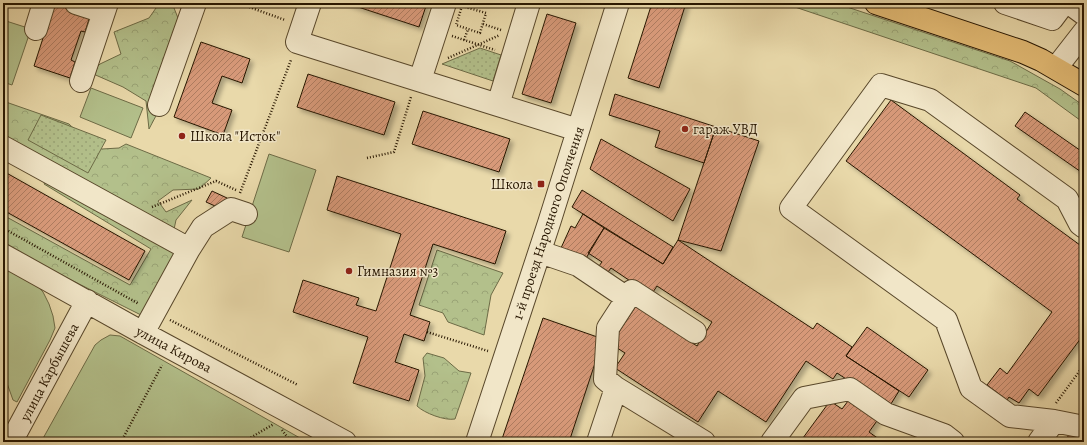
<svg xmlns="http://www.w3.org/2000/svg" width="1087" height="445" viewBox="0 0 1087 445" font-family="Alegreya,serif">
	<style>
		.green { fill: #b3c08b; stroke: #6d6b46 }
		.forest { fill: url(#forest-crowns); stroke: #6d6b46 }
		.park { fill: url(#park-dots); stroke: #6d6b46 }
		.building { fill: url(#building-hatch); stroke: #271600; filter: url(#shadow) }
		.lines { fill: none; stroke-linecap: round; stroke-linejoin: round }
		.minor-casing { stroke: #58472a; stroke-width: 24 }
		.major-casing { stroke: #271600; stroke-width: 24 }
		.path { stroke: #271600; stroke-width: 2.5; stroke-dasharray: 1 2; stroke-linecap: butt }
		.minor { stroke: #f1e6c8; stroke-width: 22 }
		.major { stroke: #e4bc75; stroke-width: 22 }
		.poi-dot { fill: #8f2418; stroke: #f1e6c8; stroke-width: 1.5 }
		.labels { text-anchor: middle; stroke-width: 3; stroke-linejoin: round; paint-order: stroke }
		.poi-label { font-size: 14px; fill: #271600; stroke: #f1e6c8; text-anchor: start }
		.street-label { font-size: 14px; fill: #271600; stroke: #f1e6c8 }
	</style>
	<defs>
		<pattern id="forest-crowns" width="20" height="18" patternUnits="userSpaceOnUse"><rect width="20" height="18" fill="#b3c08b"/><path d="M2 6a3 3 0 1 1 6 0M12 15a3 3 0 1 1 6 0" fill="none" stroke="#9aa476"/></pattern>
		<pattern id="park-dots" width="8" height="8" patternUnits="userSpaceOnUse"><rect width="8" height="8" fill="#b3c08b"/><path d="M2 2h.1M6 6h.1" fill="none" stroke="#9aa476" stroke-width="1.8" stroke-linecap="round"/></pattern>
		<pattern id="building-hatch" width="6" height="6" patternUnits="userSpaceOnUse"><rect width="6" height="6" fill="#d79979"/><path d="M-1 1l2-2M0 6l6-6M5 7l2-2" fill="none" stroke="#ae7c61"/></pattern>
		<filter id="shadow"><feDropShadow dx="3.5" dy="3.5" stdDeviation="2" flood-color="#0004"/></filter>
	</defs>
	<rect width="100%" height="100%" fill="#e9d9aa"/>
	<filter id="stains"><feTurbulence type="fractalNoise" baseFrequency=".005" numOctaves="4"/><feColorMatrix values="0 0 0 0 .2 0 0 0 0 .09 0 0 0 0 .02 0 0 0 .5 -.17"/></filter>
	<radialGradient id="worn" r=".72"><stop offset=".6" stop-color="#630" stop-opacity="0"/><stop offset="1" stop-color="#630" stop-opacity=".3"/></radialGradient>
	<path class="green" d="M3,20L31,29L12,85L3,82Z
		M91,88L143,108L131,138L80,117Z
		M269,154L316,170L289,252L242,237Z
		M3,265L35,283L43,292L49,304L53,316L55,328L50,340L17,402L13,400L3,372Z
		M110,335L120,336L307,442H41L95,345L101,340Z"/>
	<path class="forest" d="M157,3H172L178,18L177,42L158,112L149,129L146,101L123,87L91,73L100,64L121,54L114,32L149,18L156,8Z
		M783,3H835L1010,61L1060,89L1084,106V123L1036,88Z
		M3,101L69,124L87,141L102,149L119,148L126,144L211,178L199,189L173,190L158,201L166,212L192,200L176,220L170,248L188,260L143,316L3,246V215L130,285L151,249L44,184L53,170L3,141Z
		M437,250L503,273L491,295L484,335L448,322L443,313L419,305Z
		M427,353L444,358L459,371L471,373L455,419C445,421 424,413 417,406L425,376L423,358Z"/>
	<path class="park" d="M480,48L501,55L493,81L442,64Z
		M41,115L106,140L88,173L28,140Z"/>
	<path class="building" d="M346,3H427L419,27Z
		M652,3H686L659,88L628,78Z
		M54,4L90,16L85,32L81,31L71,60L75,62L70,78L34,66Z
		M547,14L576,23L551,103L522,94Z
		M201,42L250,59L242,83L222,76L212,103L232,110L223,135L174,117Z
		M308,74L395,102L384,135L297,107Z
		M615,94L716,127L704,163L655,147L660,131L609,115Z
		M891,100L1020,195L1017,199L1084,248V334L1038,396L1029,389L1019,403L1009,397L1007,400L987,385L1000,368L1007,374L1052,312L846,161Z
		M423,111L510,139L499,172L412,144Z
		M1025,112L1084,153V174L1015,126Z
		M716,127L759,141L721,251L678,240Z
		M601,139L690,189L673,221L590,169Z
		M3,171L145,251L129,280L3,210Z
		M337,176L506,231L495,264L433,244L410,315L430,322L424,341L404,334L395,362L419,370L409,401L353,383L368,337L293,312L303,280L359,298L356,305L376,311L401,234L327,210Z
		M582,190L673,247L663,264L572,207Z
		M212,191L227,198L222,209L206,202Z
		M583,214L604,228L585,260L561,248L571,226L575,228Z
		M604,228L663,264L678,240L813,329L817,323L852,347L846,356L899,391L889,407L837,373L833,379L806,361L766,422L718,391L698,422L615,368L625,353L611,344L636,306L697,346L712,322L657,286L651,295L611,268L608,272L599,266L602,262L588,253Z
		M543,318L603,339L569,442H501Z
		M867,327L928,370L909,397L846,356Z
		M830,401L842,409L848,401L855,406L858,403L879,418L869,432L883,442H800Z
		M1071,433L1081,442H1063Z"/>
	<g class="lines">
		<defs>
			<path id="minor" d="M76,3L104,12
				M310,3L297,42L498,105L529,3
				M1005,3L1052,19L1064,3
				M1069,3L1084,14
				M36,29L44,3
				M1056,68L1084,32
				M420,80L445,3
				M81,81L107,3
				M159,105L195,3
				M498,105L578,130
				M3,147L189,249L143,333
				M1084,227L1080,224L1067,199L930,100L881,85L791,208L946,320L971,388L1010,416L1054,421L1084,427
				M189,249L203,227L231,209L246,214
				M540,252L578,265L627,298
				M3,255L143,333L345,442
				M616,388L605,379L608,328L632,291L695,332
				M11,442L87,301
				M477,442L549,223L618,3
				M598,442L616,388L704,442
				M772,442L804,398L850,389L886,414L944,435L953,442
				M1039,442L1054,421"/>
			<path id="major" d="M876,3L1023,52L1041,60L1084,85"/>
		</defs>
		<use href="#minor" class="minor-casing"/>
		<use href="#major" class="major-casing"/>
		<path class="path" d="M238,3L285,20
			M462,6L486,13L480,33L456,25Z
			M483,24L501,30
			M452,36L495,50
			M464,40L468,29
			M448,58L500,35
			M367,158L394,152L411,97
			M240,193L291,60
			M152,207L216,181L236,190
			M3,228L139,304
			M170,320L298,385
			M427,332L488,351
			M3,380C7,390 9,394 3,404
			M1056,403L1084,365
			M282,430L291,442
			M121,442L162,365
			M243,442L274,424"/>
		<use href="#minor" class="minor"/>
		<use href="#major" class="major"/>
	</g>
	<g class="poi-dot">
		<circle cx="685" cy="129" r="4"/>
		<circle cx="182" cy="136" r="4"/>
		<rect x="537" y="180" width="8" height="8" rx="2"/>
		<circle cx="349" cy="271" r="4"/>
	</g>
	<g class="labels">
		<g class="poi-label">
			<text x="693" y="134">гараж УВД</text>
			<text x="190" y="141">Школа "Исток"</text>
			<text x="533" y="189" text-anchor="end">Школа</text>
			<text x="357" y="276">Гимназия №3</text>
		</g>
		<g class="street-label">
			<text transform="translate(548 223) rotate(-72)" y="5">1-й проезд Народного Ополчения</text>
			<text transform="translate(174 349) rotate(28)" y="5">улица Кирова</text>
			<text transform="translate(49 372) rotate(-62)" y="5">улица Карбышева</text>
		</g>
	</g>
	<rect width="1087" height="445" fill="none" stroke="#e9d9aa" stroke-width="16"/>
	<rect x="4" y="4" width="1079" height="437" fill="none" stroke="#271600" stroke-width="2"/>
	<rect x="8" y="8" width="1071" height="429" fill="none" stroke="#271600"/>
	<rect width="100%" height="100%" filter="url(#stains)"/>
	<rect width="100%" height="100%" fill="url(#worn)"/>
</svg>
